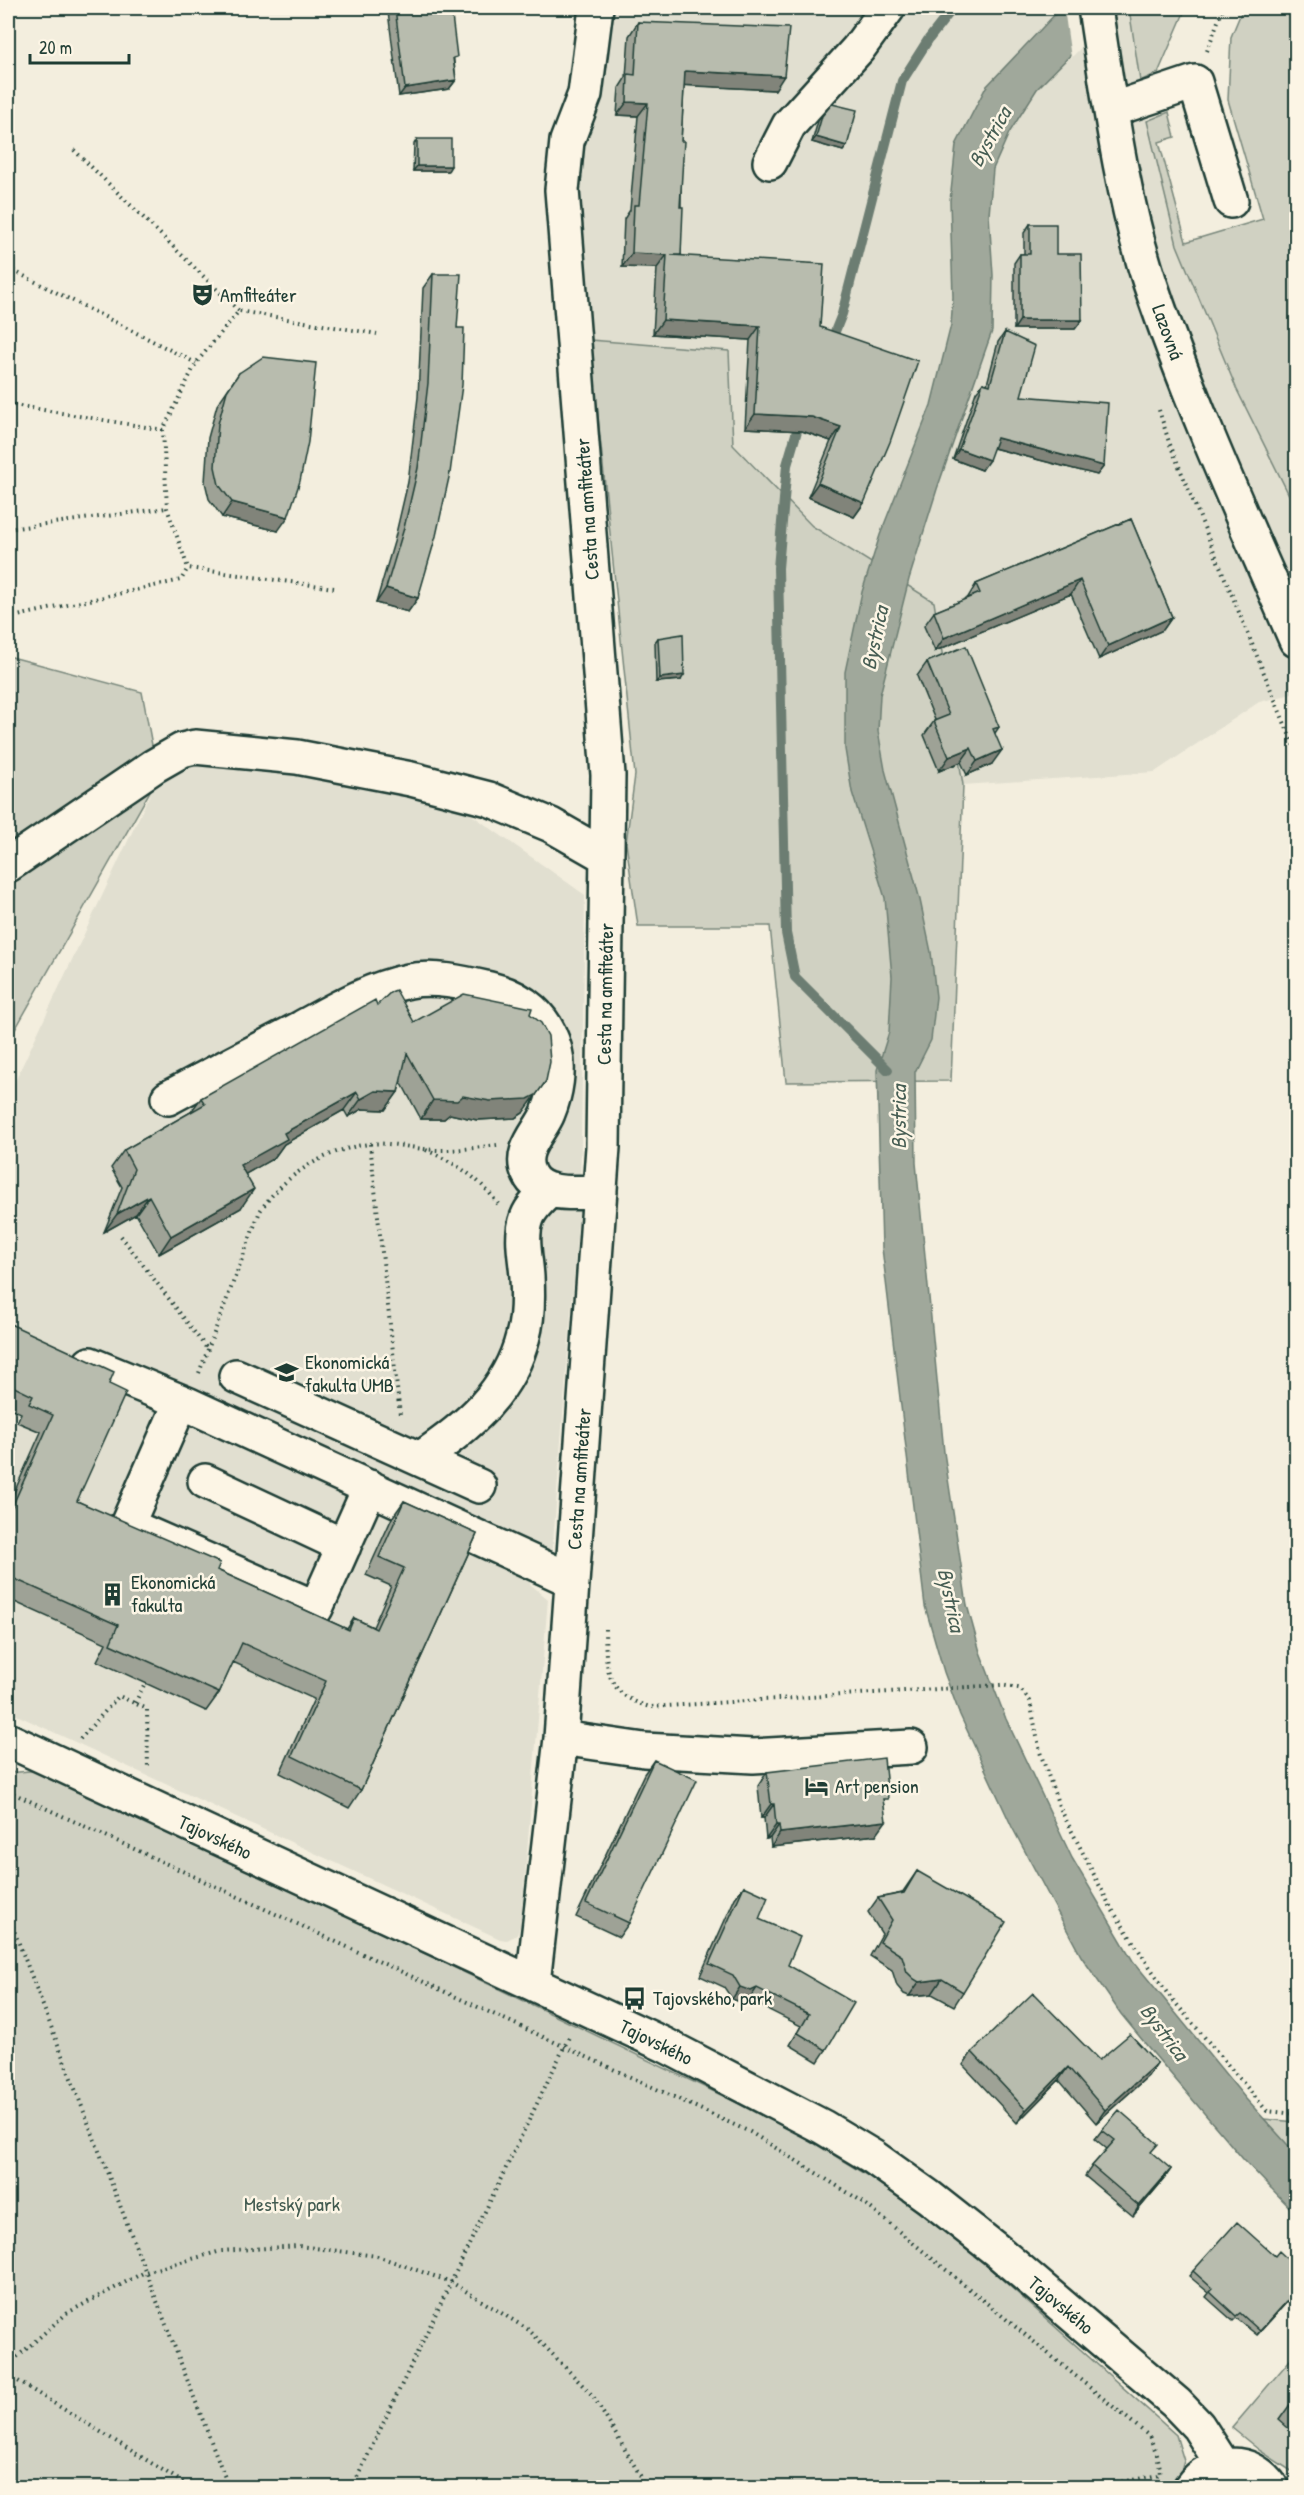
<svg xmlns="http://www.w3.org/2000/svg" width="1304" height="2495" viewBox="0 0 1304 2495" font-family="'Patrick Hand',sans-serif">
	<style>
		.built { fill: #e1dfd0 }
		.green { fill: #d0d1c2; stroke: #78877b; stroke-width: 1.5 }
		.water { fill: #a0a89b; stroke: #6c7d72; stroke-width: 1.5 }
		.pier { fill: #f3eede }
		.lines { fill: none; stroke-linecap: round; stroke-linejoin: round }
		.stream { stroke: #6c7d72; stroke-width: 10 }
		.minor-casing { stroke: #1f3d34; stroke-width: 38 }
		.path { stroke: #1f3d34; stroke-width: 4; stroke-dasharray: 1.5 4.5; stroke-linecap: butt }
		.minor { stroke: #fcf5e5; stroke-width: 33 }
		.wall { fill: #9ea296; stroke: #1f3d34; stroke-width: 1.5 }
		.shaded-wall { fill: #81847a; stroke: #1f3d34; stroke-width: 1.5 }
		.building { fill: #b8bcae; stroke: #1f3d34; stroke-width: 1.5 }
		.labels { text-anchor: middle; stroke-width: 5; stroke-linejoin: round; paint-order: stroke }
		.poi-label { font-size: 20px; fill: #1f3d34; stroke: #fcf5e5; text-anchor: start }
		.street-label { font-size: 20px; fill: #1f3d34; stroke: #fcf5e5 }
		.park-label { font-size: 20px; fill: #425b50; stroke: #fcf5e5 }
		.water-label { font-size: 21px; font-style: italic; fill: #465d53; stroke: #fcf5e5 }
	</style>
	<rect width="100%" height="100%" fill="#f3eede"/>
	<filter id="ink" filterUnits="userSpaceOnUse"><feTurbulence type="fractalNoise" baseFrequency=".0167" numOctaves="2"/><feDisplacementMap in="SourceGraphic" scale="12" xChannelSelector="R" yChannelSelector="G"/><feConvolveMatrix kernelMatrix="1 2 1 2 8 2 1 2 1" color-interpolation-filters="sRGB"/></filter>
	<g filter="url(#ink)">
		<path class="built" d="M583,8H1129L1147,121L1177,245L1237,390L1296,509V693L1259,702L1155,772L963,785L934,602L812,526L733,444L729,351L590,340L575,102Z
			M194,758L445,796L585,895L580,1200L552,1555L532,1547L530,1584L548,1599L521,1924L517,1935L507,1940L500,1939L8,1711V1096L158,777Z"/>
		<path class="green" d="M1129,8H1186L1158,73L1140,81Z
			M1243,8H1296V509L1237,390L1177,245L1147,121L1169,112L1175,137L1159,142L1186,242L1263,219L1228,100L1231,37Z
			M590,340L729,351L733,445L812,526L934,602L963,785L951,1081L786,1082L770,926H638L626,843L635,775Z
			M8,656L142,692L158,777L8,1042Z
			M40,1770L786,2126L873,2179L966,2247L1176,2435L1184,2461L1176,2488H8V1773Z
			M1264,2119L1296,2122V2155Z
			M1296,2353V2474L1259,2450L1232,2428Z"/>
		<path class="water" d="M1061,8H1117L1037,89L1009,133L993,169L989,215L993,275L992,331L937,489L909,579L880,695L878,731L885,770L920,900L931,952L936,997L931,1040L915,1072L916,1163L944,1452L967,1605L980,1652L1006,1719L1072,1858L1133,1961L1246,2099L1296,2154V2214L1243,2159L1153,2053L1121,2014L1081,1956L1012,1827L960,1715L944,1672L925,1606L882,1248L877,1070L889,1032L892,977L885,898L852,792L845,749V672L862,592L880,535L931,405L951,325L953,297L950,201L956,145L986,87Z"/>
		<path class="pier" d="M1064,8H1120L1071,58Z"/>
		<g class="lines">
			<path class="stream" d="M830,344L842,314L902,81L928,40L953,8
				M801,417L787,465L778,568L786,933L795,977L888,1070"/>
			<defs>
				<path id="minor" d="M1095,8C1109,99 1121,194 1150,283C1191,405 1245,522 1296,640
					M1111,110L1195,82L1231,201
					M770,162L789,125L858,49L888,8
					M8,865L154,766L182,750L195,747L297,757L411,779L489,799L551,825L607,857
					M168,1098C212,1074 257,1051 301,1028C336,1009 369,989 409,981C435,976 464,983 490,989C523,997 547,1017 555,1050C560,1069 556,1094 548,1113C541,1131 517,1151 529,1174C540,1198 578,1192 600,1192
					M90,1364L187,1404L571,1580
					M236,1376L479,1486
					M181,1402L127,1525L316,1608L370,1487
					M420,1459C466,1428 509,1393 523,1336C528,1319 528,1295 527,1277C526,1258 520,1237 527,1218C531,1207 541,1198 550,1190
					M205,1481L344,1546
					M561,1738L644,1750L753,1756L911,1747
					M8,1740L665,2045L823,2127L873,2157L929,2197L995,2249L1176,2403L1198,2426L1223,2465
					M533,1983L561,1738L603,1147L608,775L562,190L567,141L585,94L596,8
					M1190,2488C1211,2458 1252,2457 1272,2488"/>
			</defs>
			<use href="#minor" class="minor-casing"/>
			<path class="path" d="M1207,51L1223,8
				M74,150L239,311
				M8,268L196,363
				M8,404L163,430
				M1159,410L1169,442L1296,751
				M8,529L167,508
				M334,588L188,568L167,508L163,430L196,363L239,311L377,334
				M8,618L181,580L188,568
				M370,1144L400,1415
				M426,1150C455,1163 479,1177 498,1204
				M121,1236L208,1350
				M199,1373L260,1211C284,1175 325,1150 369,1144C388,1142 406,1147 424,1149C448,1152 473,1148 497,1145
				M605,1629C606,1670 605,1694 650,1707L1001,1685L1019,1688L1030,1701L1040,1752L1059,1806L1111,1908L1167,1993L1267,2111L1296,2114
				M135,1703L145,1683
				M80,1739L119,1696L147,1709L148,1770
				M8,1791L750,2132L863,2202L1149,2436L1157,2454L1161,2473
				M8,1915L229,2488
				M8,2365L67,2313L145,2272L221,2251L299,2246L377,2256L451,2282L529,2330L593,2396L640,2475L644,2488
				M8,2375L192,2488
				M352,2488L569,2037
				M1086,2488L1160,2475"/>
			<use href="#minor" class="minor"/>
		</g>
		<path class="wall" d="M391,8H451L454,62L456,80L449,89L399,96L388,12Z
			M638,22L775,90L684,85L681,141V255L820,327L864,503L854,517L808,497L831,441L802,431L745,428L750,340L653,334L657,268L622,267L624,219L630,210L638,116L617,115L619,88L626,77L629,36Z
			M822,116L847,146L843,151L812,142L818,121Z
			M417,139L448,171H413L414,144Z
			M1030,224L1056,254L1082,320L1075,329H1014V263L1020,254H1024V233Z
			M433,274L457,328L418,598L408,612L376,603L394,542L408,482L418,397L423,288Z
			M1005,332L1021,396L1104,466L1097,475L993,448L982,470L953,459L976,392L983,383L987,384L998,342Z
			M239,373L278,531L222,517L209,499L205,482L208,438L217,405Z
			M1131,519L1172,617L1163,630L1099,659L1071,594L935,651L924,626L934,612L967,599L976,584Z
			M658,638L681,680L656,682L655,642Z
			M927,662L999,727L995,733L992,764L967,775L961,762L939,771L924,735L935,720L917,676Z
			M377,1005L414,1022L530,1014L523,1113L515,1118L477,1120L450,1114L444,1119H421L401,1082L398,1092L385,1110L362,1109L348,1117L344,1110L284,1144L274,1158L245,1174L241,1208L159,1254L136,1214L104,1232L122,1187L111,1168L124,1150L191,1112L201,1098Z
			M8,1323L109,1384L77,1501L217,1570L347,1629L354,1618L373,1627L391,1586L366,1575L392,1518L404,1501L477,1534L361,1790L349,1808L280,1773L314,1699L233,1662L219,1693L206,1711L97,1661L106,1643L8,1599V1506L41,1432L17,1422L21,1413L8,1407Z
			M654,1760L629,1923L619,1937L576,1917L644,1774Z
			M767,1772L884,1805L876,1835L771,1847L770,1838L766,1839L764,1818H761L758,1786Z
			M917,1871L963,1992L954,2006L932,1994L909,1996L904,1994L897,1986L892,1970L870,1956L882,1934L868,1912L878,1898L902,1893Z
			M744,1886L759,1919L788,1965L826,2050L818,2062L790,2045L801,2026L749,2000L743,2003L732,1999L724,1987L700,1976L735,1898Z
			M972,2052L1099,2060L1157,2063L1148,2076L1096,2123L1059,2080L1017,2123L963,2065Z
			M1102,2130L1171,2169L1164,2179L1133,2216L1085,2176L1092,2166L1107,2149L1095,2139Z
			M1193,2271L1296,2276V2292L1257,2335L1236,2318L1233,2321L1206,2297L1209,2293L1189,2276Z
			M1296,2397V2441L1295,2439V2434L1279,2420L1289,2406Z"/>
		<path class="shaded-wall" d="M685,71L784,76L775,90L676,85Z
			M456,80L449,89L399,96L405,88Z
			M627,102L648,103L638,116L617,115Z
			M816,137L847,146L843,151L812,142Z
			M417,166H451L448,171H413Z
			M632,253L667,255L657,268L622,267Z
			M663,320L760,326L750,340L653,334Z
			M1020,320H1082L1075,329H1014Z
			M755,414L812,417L841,427L831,441L802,431L745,428Z
			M997,438L1104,466L1097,475L990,447Z
			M959,449L989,460L982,470L953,459Z
			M818,483L864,503L854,517L808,497Z
			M232,502L288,517L278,531L222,517Z
			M1080,580L1071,594L935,651L944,638Z
			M386,588L418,598L408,612L376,603Z
			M1172,617L1163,630L1099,659L1108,646Z
			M684,675L681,680L656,682L660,678Z
			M971,748L961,762L939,771L949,757Z
			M1002,750L992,764L967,775L977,761Z
			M546,1081L523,1113L515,1118L477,1120L450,1114L444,1119H421L433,1100Z
			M375,1091L398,1092L385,1110L362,1109L348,1117L361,1099Z
			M357,1092L344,1110L284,1144L274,1158L228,1184L240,1165L284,1133Z
			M254,1189L241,1208L159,1254L171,1236Z
			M149,1196L136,1214L104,1232L117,1214Z
			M771,1804H774L764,1818H761Z
			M886,1821L876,1835L771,1847L780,1833Z
			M776,1825H779L770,1838L766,1839Z
			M942,1979L932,1994L909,1996L919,1982Z
			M740,1987L757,1988L749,2000L743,2003L732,1999Z
			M1157,2063L1148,2076L1096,2123L1105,2110Z
			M1068,2067L1059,2080L1017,2123L1026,2110Z
			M1171,2169L1164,2179L1133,2216L1139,2206Z
			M1296,2291V2292L1257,2335L1260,2331Z"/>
		<path class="building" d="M395,8H451L457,57L453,58L456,80L405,88Z
			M638,22L789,28L784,76L685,71L681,141H684L680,207H683L681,255H671L824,264L820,327L918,361L890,442L864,503L818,483L841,427L812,417L755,414L760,326L663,320L667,255L632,253L634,205H639L648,103L627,102L628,74L635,75Z
			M832,104L857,110L847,146L816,137L822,116Z
			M417,139H451V166H417Z
			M1030,224H1056V254H1081L1082,320H1020V254H1030Z
			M433,274H461L457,328H464L462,385L450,473L436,536L418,598L386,588L404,528L418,468L428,383Z
			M1005,332L1035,346L1021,396L1108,403L1104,466L997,438L989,460L959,449L983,383L990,385Z
			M263,357L316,363L308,442L300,481L288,517L232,502L219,485L215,467L218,424L227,391L239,373Z
			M1131,519L1172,617L1108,646L1080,580L944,638L934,612L980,593L976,584Z
			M683,634L684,675L660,678L658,638Z
			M966,646L999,727L993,729L1002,750L977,761L971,748L949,757L934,721L949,715L927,662Z
			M396,990L414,1022L464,994L532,1008L530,1014L541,1023L548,1036L550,1062L546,1081L536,1095L528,1099L490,1101L463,1096L457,1101L433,1100L407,1053L398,1092L375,1091L361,1099L357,1092L284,1133L287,1139L240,1165L254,1189L171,1236L149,1196L117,1214L134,1169L124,1150L205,1104L201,1098L375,1000L377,1005L391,992Z
			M8,1323L114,1372L109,1384L126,1392L77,1501L220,1563L217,1570L349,1630L354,1618L376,1629L404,1568L379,1557L404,1501L477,1534L361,1790L292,1756L326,1681L242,1643L219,1693L110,1644L118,1625L8,1576V1516L53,1415L29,1404L33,1396L8,1384Z
			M884,1758L888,1799H883L886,1821L780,1833L779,1825H776L774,1804H771L767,1772Z
			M654,1760L697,1780L629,1923L586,1903Z
			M917,1871L1006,1922L963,1992L942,1979L919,1982L914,1979L907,1972L902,1956L880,1942L892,1920L878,1898L904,1893Z
			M744,1886L768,1897L759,1919L800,1937L788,1965L854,2003L826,2050L798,2033L809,2014L757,1988L751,1991L740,1987L733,1975L709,1964Z
			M1033,1993L1099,2060L1130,2034L1157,2063L1105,2110L1068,2067L1026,2110L972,2052Z
			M1119,2110L1158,2144L1151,2152L1171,2169L1139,2206L1092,2166L1115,2140L1102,2130Z
			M1237,2222L1275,2256L1279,2251L1296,2267V2291L1260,2331L1240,2313L1236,2316L1210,2292L1213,2289L1193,2271Z
			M1296,2397V2413L1289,2406Z"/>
	</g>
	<defs>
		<symbol id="theatre-bare" viewBox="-9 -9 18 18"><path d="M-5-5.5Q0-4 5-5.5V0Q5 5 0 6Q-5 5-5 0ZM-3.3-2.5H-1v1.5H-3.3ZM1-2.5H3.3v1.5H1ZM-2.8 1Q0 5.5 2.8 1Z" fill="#1f3d34" stroke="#fcf5e5" stroke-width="2.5" paint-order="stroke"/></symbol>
		<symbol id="university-bare" viewBox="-9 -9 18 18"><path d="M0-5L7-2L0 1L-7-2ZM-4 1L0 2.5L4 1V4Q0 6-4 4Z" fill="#1f3d34" stroke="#fcf5e5" stroke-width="2.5" paint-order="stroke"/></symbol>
		<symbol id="building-bare" viewBox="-9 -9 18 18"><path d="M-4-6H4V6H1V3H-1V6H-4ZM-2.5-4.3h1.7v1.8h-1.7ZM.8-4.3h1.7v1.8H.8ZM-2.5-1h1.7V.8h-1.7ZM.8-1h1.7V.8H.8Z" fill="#1f3d34" stroke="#fcf5e5" stroke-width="2.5" paint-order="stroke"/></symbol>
		<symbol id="hotel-bare" viewBox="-9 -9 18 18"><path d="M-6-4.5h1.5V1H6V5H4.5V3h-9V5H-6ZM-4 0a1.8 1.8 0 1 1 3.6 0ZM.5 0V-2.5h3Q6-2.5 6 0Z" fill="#1f3d34" stroke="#fcf5e5" stroke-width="2.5" paint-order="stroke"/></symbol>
		<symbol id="bus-bare" viewBox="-9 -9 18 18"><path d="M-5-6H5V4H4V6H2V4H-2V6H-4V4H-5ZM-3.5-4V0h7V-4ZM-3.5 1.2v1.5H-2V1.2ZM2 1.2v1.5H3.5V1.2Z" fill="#1f3d34" stroke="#fcf5e5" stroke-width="2.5" paint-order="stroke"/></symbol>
	</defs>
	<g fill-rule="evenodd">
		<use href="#theatre-bare" x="186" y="278" width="33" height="33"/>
		<use href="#university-bare" x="270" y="1356" width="33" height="33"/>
		<use href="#building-bare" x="96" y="1578" width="33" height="33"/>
		<use href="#hotel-bare" x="800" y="1770" width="33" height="33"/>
		<use href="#bus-bare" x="618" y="1982" width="33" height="33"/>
	</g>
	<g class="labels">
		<g class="poi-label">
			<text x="220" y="302">Amfiteáter</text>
			<text x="305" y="1369">Ekonomická<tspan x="305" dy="23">fakulta UMB</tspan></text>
			<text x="131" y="1589">Ekonomická<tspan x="131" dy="23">fakulta</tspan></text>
			<text x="835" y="1793">Art pension</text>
			<text x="653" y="2005">Tajovského, park</text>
		</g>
		<g class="street-label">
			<text transform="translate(1168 332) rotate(70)" y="7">Lazovná</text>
			<text transform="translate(587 509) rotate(-94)" y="7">Cesta na amfiteáter</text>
			<text transform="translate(605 994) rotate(-89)" y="7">Cesta na amfiteáter</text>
			<text transform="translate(579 1479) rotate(-86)" y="7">Cesta na amfiteáter</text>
			<text transform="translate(215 1837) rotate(25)" y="7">Tajovského</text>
			<text transform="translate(656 2042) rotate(26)" y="7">Tajovského</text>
			<text transform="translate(1061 2305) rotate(40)" y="7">Tajovského</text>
		</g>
		<g class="park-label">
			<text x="292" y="2211">Mestský park</text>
		</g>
		<g class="water-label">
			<text transform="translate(990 137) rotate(-61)" y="7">Bystrica</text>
			<text transform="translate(875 638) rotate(-78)" y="7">Bystrica</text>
			<text transform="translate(899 1117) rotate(-90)" y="7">Bystrica</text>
			<text transform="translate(951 1600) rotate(78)" y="7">Bystrica</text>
			<text transform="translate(1164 2032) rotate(53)" y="7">Bystrica</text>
		</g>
	</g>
	<rect width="1304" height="2495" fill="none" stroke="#fcf5e5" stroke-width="30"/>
	<rect x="15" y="15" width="1274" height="2465" fill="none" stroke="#1f3d34" stroke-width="2" filter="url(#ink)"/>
	<path d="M30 54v9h99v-9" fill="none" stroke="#1f3d34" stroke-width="3"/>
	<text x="39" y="54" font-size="18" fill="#1f3d34" stroke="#fcf5e5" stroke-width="4.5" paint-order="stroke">20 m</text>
</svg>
